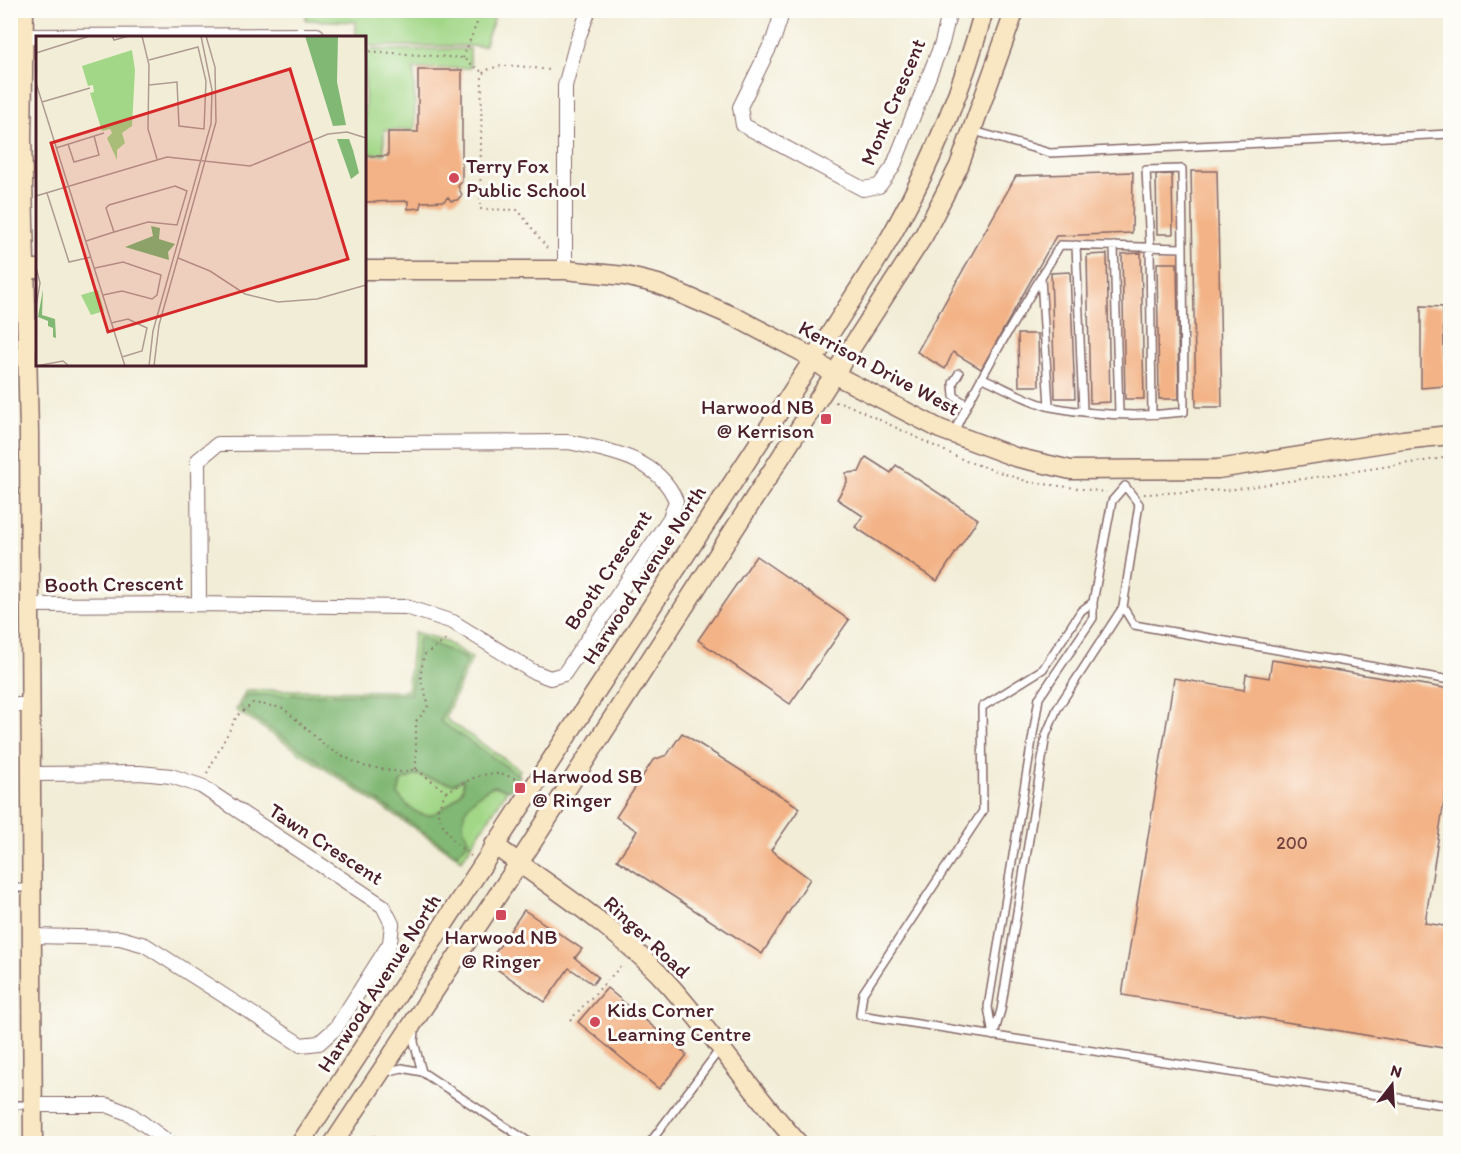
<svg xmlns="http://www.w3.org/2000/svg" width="1461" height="1154" viewBox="0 0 1461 1154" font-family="Itim,sans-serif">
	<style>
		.green { fill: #a2d787; stroke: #767b59; stroke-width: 1.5 }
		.forest { fill: #81b874; stroke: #666c50; stroke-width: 1.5; fill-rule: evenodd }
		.building { fill: #f3b386 }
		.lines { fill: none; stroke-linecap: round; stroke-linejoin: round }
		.lane-casing { stroke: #856767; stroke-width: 10 }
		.street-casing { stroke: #856767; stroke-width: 16 }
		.secondary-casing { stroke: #856767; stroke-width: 21 }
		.path { stroke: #856767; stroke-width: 2; stroke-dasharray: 1.5 4.5; stroke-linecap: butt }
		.lane { stroke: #fff; stroke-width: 7 }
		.street { stroke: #fff; stroke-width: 14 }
		.secondary { stroke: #f9e7c3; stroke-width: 18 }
		.poi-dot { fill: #d1495b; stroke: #fdfcf7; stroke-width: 2 }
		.labels { text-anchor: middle; stroke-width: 6; stroke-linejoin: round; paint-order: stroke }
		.number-label { font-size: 18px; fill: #744442 }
		.street-label { font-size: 21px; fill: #4a1f2b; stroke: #fdfcf7 }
		.poi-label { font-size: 21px; fill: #4a1f2b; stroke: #fdfcf7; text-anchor: start }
		.inset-road { fill: none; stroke: #af9b92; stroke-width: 1.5 }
		.view { fill: #d62828; fill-opacity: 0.15; stroke: #d62828; stroke-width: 3 }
		.inset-edge { fill: none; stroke: #4a1f2b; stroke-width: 3 }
	</style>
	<rect width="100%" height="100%" fill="#fdfcf7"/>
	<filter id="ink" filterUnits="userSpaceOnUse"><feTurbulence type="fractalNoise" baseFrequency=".0167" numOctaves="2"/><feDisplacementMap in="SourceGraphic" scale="12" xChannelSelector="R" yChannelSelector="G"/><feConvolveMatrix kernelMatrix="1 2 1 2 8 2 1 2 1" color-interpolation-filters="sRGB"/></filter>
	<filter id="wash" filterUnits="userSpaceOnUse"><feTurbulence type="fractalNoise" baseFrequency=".008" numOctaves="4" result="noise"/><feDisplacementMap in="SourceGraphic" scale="24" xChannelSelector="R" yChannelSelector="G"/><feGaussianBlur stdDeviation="1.35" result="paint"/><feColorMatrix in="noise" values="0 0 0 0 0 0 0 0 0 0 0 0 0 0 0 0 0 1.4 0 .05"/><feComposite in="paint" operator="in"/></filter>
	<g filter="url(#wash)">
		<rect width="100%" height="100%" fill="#f2edd7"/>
		<path class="green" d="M306,11V10L497,11L484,46H365L364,38L356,37V22L306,20Z
			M470,49V68L414,69L415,130H384V154H365V50Z
			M414,632L443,640L472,658L445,718L520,770L462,860L236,710L246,690L407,691Z
			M11,901H14L13,1029H10Z"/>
		<path class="forest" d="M419,637L467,659L440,721L520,776L510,790L493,786C470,798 454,815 469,841L457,854L240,708L247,695L410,694ZM417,775L453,784L463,779C463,780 463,787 463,788C459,798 435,817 425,815C413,813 405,803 398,795L401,781Z"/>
		<g id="blocks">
			<path class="building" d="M418,70H462V182L458,186L462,195L457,200L451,201L448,197L444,201L421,202V208L408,209V201L364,202V156H388V132H418Z
				M1191,171H1217L1222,407H1196Z
				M1133,172L1132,233L1056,236L981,369L953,352L945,369L917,352L1016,176Z
				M1172,174L1173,234H1157L1156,175Z
				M1141,253L1144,399H1125L1122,254Z
				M1107,254L1110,402L1090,403L1087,255Z
				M1157,263H1177L1179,399H1159Z
				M1070,272L1075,398H1055L1051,273Z
				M1421,306L1443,307L1445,386L1421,388Z
				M1018,334H1038L1039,386H1019Z
				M866,457L891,473L896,465L978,519L937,581L855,527L863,516L837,499L847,482L846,473L859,472Z
				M756,556L849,620L790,704L698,640Z
				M1272,660L1450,689V763L1425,923L1450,927V1049L1122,995L1174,678L1244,690L1246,674L1269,678Z
				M682,733L800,808L771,850L810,879L762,954L617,860L637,831L616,817L653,760L667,755Z
				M524,910L582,949L575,958L598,977L593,984L569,968L545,1002L488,963Z
				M607,988L687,1055L659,1089L578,1022Z
				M374,1136L386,1144H369Z"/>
		</g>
	</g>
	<g filter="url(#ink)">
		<use href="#blocks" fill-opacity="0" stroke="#856767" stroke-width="1.5"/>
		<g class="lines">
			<defs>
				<path id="lane" d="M974,131L1050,153L1450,134
					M1076,245L1083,410
					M1114,246L1119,413
					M1041,278L1049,406
					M959,373L953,383L954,396L967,405
					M1152,414L1150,246L1146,170L1182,169L1183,248
					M954,432C984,367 1024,307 1060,245L1183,248L1184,412C1141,417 1093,415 1051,407C1028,402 1004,387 983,378
					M1093,602L1081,611L1043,669L982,707L983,811L863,993L860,1015L1450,1106
					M10,888H29
					M415,1031L414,1042L422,1072
					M994,1034L1001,1010L1046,735L1057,709L1123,607
					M993,1036L988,1007L1039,698L1093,618V602L1112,501L1125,486L1139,504L1123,607L1134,625L1450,680
					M386,1072L402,1068L422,1072L532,1144
					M10,1105H32
					M649,1144L720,1049"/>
				<path id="street" d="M783,10L774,38L740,107L743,125L863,189L879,186L893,167L942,43L950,10
					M24,36L317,35
					M565,270V86L577,41L589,10
					M568,442C608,450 659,458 676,501L670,518L564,674L550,678L532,671L453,622L406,607L199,604L198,460L218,444Z
					M29,605L199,604
					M10,705H30
					M31,774L140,773L171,776L201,786L383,906L392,924L390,943L336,1028L319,1043L301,1045L145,945L120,938L33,936
					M33,1105H107L130,1114L171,1144"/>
				<path id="secondary" d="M24,10L22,138L29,432L33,1144
					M10,269H38
					M364,270H565L625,276L658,284L735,317L802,352L835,375L940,429L1015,457L1071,470L1218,469L1403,440L1450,435
					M494,845C554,889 623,932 672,988C716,1038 753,1094 799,1144
					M300,1144L826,340C849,303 875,266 896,227C933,160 964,84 984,10
					M333,1144L519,863L924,235L959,166L1015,10"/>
			</defs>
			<use href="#lane" class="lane-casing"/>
			<use href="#street" class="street-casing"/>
			<use href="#secondary" class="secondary-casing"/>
			<path class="path" d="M364,51L463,58L482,72
				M463,58L482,10
				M547,248L518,210L480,209L482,74C498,59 532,69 552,70
				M835,402L844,403L966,461L1029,482L1106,492
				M1144,494L1229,490L1450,457
				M416,769V721C434,703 428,705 422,684C419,675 423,664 424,655L449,638
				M207,773L237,716L253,703L283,708L329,749L363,766L400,772L416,769L446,792L437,810C444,831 453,843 471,856
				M446,792C474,778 488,766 518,780
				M570,1020L622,965"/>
			<use href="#lane" class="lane"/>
			<use href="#street" class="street"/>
			<use href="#secondary" class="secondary"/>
		</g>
	</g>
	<g class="poi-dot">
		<circle cx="454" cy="178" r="6"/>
		<rect x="820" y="413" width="12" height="12" rx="3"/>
		<rect x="514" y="782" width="12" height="12" rx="3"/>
		<rect x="495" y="909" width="12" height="12" rx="3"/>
		<circle cx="595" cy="1022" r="6"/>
	</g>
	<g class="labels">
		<g class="number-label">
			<text x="1292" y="849">200</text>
		</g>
		<g class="street-label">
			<text transform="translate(893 102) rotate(-67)" y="7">Monk Crescent</text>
			<text transform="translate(879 368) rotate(28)" y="7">Kerrison Drive West</text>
			<text transform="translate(608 570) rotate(-56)" y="7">Booth Crescent</text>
			<text transform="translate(644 575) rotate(-57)" y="7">Harwood Avenue North</text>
			<text transform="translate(114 584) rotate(-1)" y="7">Booth Crescent</text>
			<text transform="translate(326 844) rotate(33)" y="7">Tawn Crescent</text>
			<text transform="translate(647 937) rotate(43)" y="7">Ringer Road</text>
			<text transform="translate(379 983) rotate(-57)" y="7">Harwood Avenue North</text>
		</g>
		<g class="poi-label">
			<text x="466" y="173">Terry Fox<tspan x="466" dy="24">Public School</tspan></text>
			<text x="814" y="414" text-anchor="end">Harwood NB<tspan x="814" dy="24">@ Kerrison</tspan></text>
			<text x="532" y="783">Harwood SB<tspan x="532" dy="24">@ Ringer</tspan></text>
			<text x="501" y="944" text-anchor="middle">Harwood NB<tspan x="501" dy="24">@ Ringer</tspan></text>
			<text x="607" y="1017">Kids Corner<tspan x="607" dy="24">Learning Centre</tspan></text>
		</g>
	</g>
	<g transform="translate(36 36)">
		<rect width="330" height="330" fill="#f2edd7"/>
		<path d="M96,14L99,34L96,90L86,97L89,107L81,114V124L71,102L76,97L74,93L66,95L54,57L58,56L57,49L52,50L46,30ZM62,254L68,275L55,279L45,259Z" fill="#a2d787"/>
		<path d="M269,0H302L301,46L310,89L297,90ZM301,103H313L317,114L323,137L315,143ZM115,190L124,192L123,203L139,208L132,216L133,224L89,211L117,200ZM7,253L6,279L19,283L20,302L17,301V292L12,290V285L2,281Z" fill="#81b874"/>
		<path class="inset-road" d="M76,0L78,4L93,0M106,0L113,29L112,93L121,123M329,0L330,33M0,17L54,0M113,24L162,11L170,45L168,93L143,90L141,46L113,49M0,47L89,330M6,66L54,52M32,108L38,126L63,119L58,100M20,112L68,97M330,139V169M139,150L151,155L141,189L112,186L78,196L70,172L73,169ZM11,157L33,226L55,221M0,160L131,121L214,130L292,98L311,96L330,102M50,205L78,196M142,222L174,235L209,258L242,266L281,263L330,249M0,231L4,247L0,271M59,232L87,226L125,239L121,259L116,263L86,255L67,259M75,287L92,283L111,292L106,315L86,321M0,330L27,325L33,330M113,330L117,295L175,88L176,54L165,0M118,330L123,289L180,86L179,31L170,0"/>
		<path class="view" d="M254,33L312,223L72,296L15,107Z"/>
		<rect width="330" height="330" class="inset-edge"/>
	</g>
	<rect width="1461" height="1154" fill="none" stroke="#fdfcf7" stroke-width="36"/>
	<g transform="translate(1392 1085) rotate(17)" stroke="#fdfcf7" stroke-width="4.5" paint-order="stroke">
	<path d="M0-4.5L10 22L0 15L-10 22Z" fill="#4a1f2b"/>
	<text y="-9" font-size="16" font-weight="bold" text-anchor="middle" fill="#4a1f2b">N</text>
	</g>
</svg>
